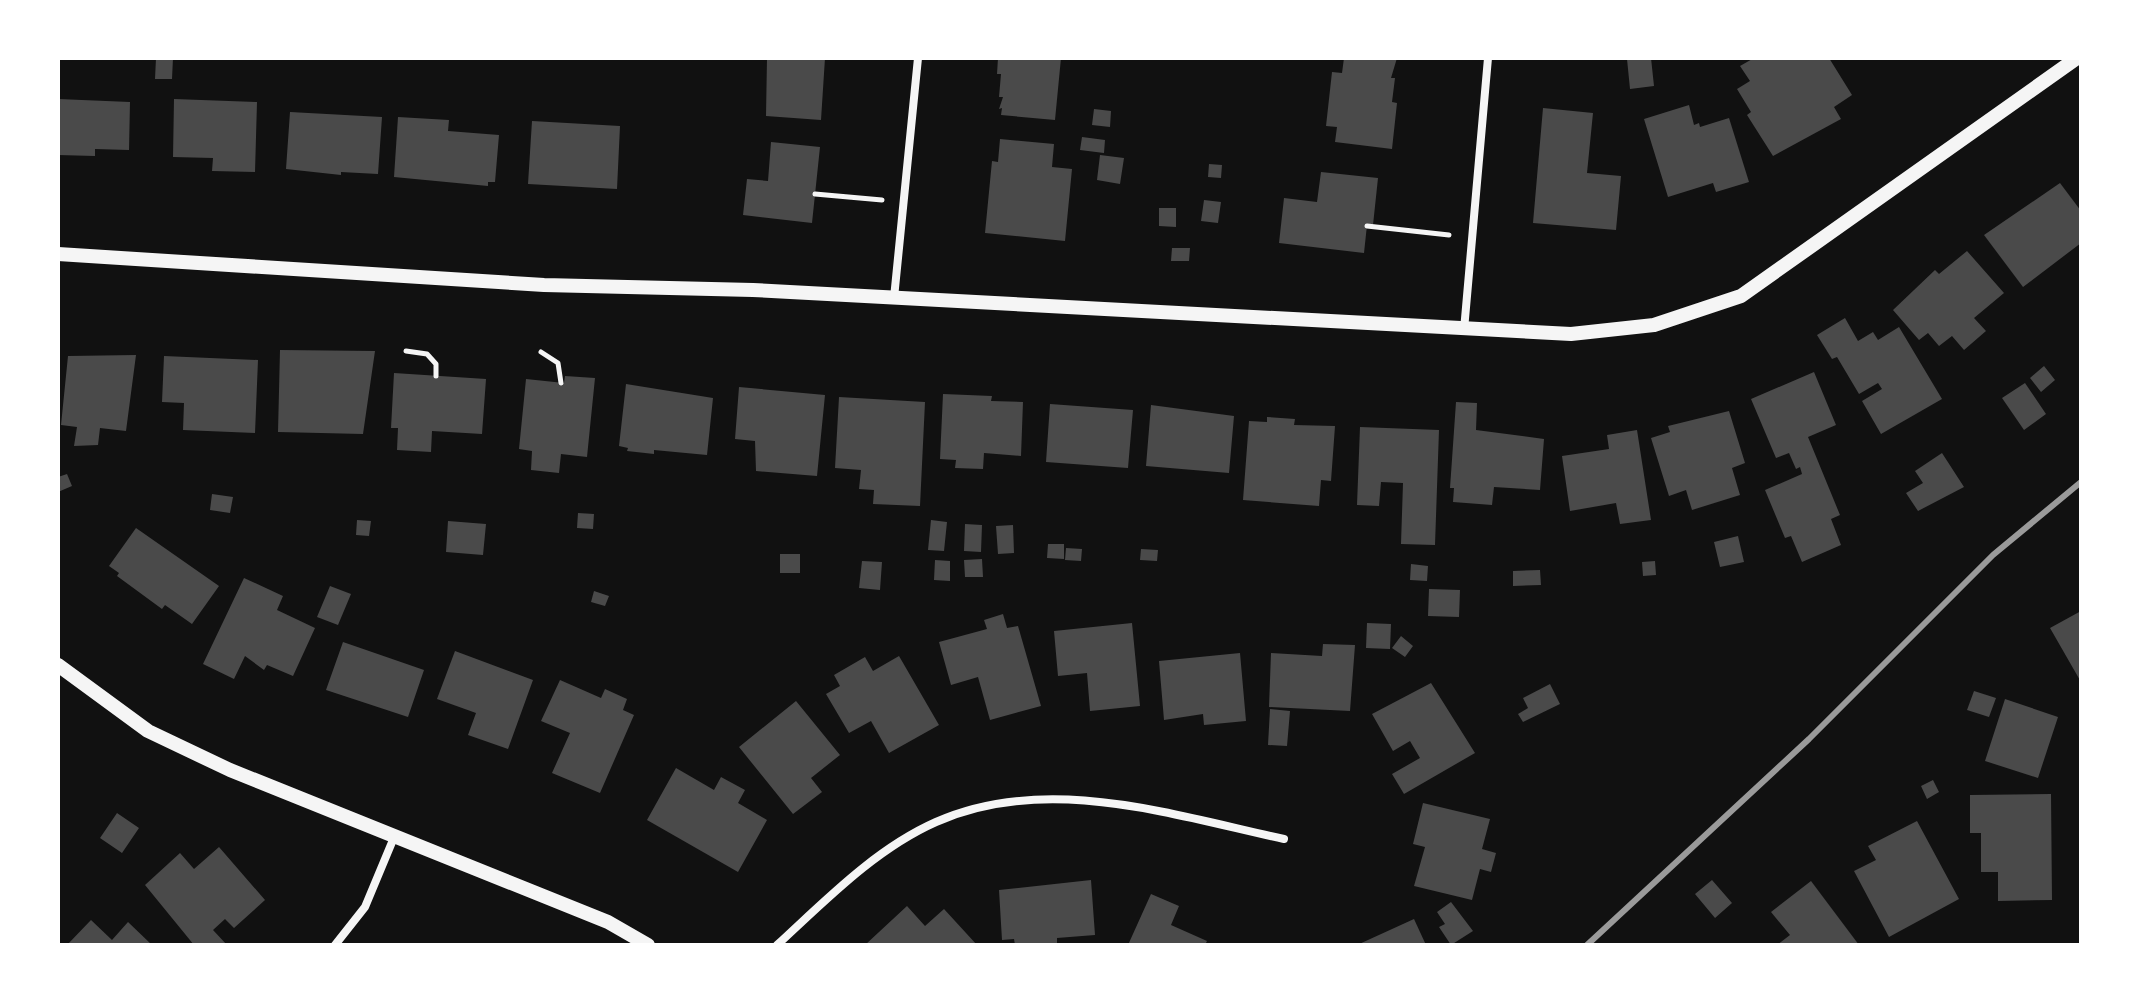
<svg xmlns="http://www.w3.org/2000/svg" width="2139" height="1003" viewBox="0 0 2139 1003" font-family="Overpass,sans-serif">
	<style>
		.building { fill: #4a4a4a }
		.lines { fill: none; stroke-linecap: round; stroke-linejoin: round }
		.path { stroke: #f5f5f5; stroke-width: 5 }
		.minor { stroke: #f5f5f5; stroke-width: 8 }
		.tertiary { stroke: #f5f5f5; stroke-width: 14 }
		.rail { stroke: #9a9a9a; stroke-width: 6 }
	</style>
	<rect width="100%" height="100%" fill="#111"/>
	<path class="building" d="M156,58H173L172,79H155Z
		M767,58H825L821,120L766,116Z
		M998,58H1061L1055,120L1001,115L1002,108L999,109L1003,97H999L1001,74H997Z
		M1344,58H1397L1391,78H1395L1392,102L1397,103L1392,149L1335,142L1337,127L1326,126L1332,72L1342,73Z
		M1651,58L1654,86L1630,89L1627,59Z
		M1754,58H1829L1852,95L1834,107L1841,119L1773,156L1747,115L1751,112L1737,89L1750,81L1740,66Z
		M58,99L130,102L129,150L95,149V156L58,155Z
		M174,99L257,102L255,172L212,171L213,158L173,157Z
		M1689,105L1694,125L1699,123L1700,127L1729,118L1749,182L1716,192L1713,183L1668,197L1644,119Z
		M1543,108L1593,113L1587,173L1621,176L1616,230L1533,223Z
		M1094,109L1111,111L1110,127L1092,125Z
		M290,112L382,117L378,174L341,172V175L286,169Z
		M398,117L449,120L448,131L499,135L495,182H488V186L394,177Z
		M532,121L620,126L617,189L528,184Z
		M1082,137L1105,140L1104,153L1080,150Z
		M1000,139L1054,144L1052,167L1072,169L1065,241L985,233L992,161L998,162Z
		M771,142L820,147L812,223L743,215L747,179L768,181Z
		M1100,155L1124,158L1120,184L1097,180Z
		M1209,164L1222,165L1221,178L1208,177Z
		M1321,172L1378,178L1373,225H1367L1364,253L1279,243L1284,198L1317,202Z
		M2060,183L2081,211V243L2023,287L1984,235Z
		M1204,200L1221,202L1218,223L1201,221Z
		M1159,208H1176V227L1159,226Z
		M1172,248H1190L1189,261H1171Z
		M1967,251L2004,293L1974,318L1986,331L1964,350L1952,336L1939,346L1928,333L1919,340L1893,310L1935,270L1939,274Z
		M1845,318L1858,341L1873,332L1878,340L1899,327L1942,399L1881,434L1862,401L1882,389L1878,383L1859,394L1837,357L1832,359L1817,335Z
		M280,350L375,351L363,434L278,432Z
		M136,355L126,431L100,428L98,445L74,446L77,427L61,425L68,356Z
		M164,356L258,360L255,433L183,430L184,403L162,402Z
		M2044,366L2055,380L2041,392L2030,378Z
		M1814,372L1836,425L1808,437L1840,515L1831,519L1841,545L1802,562L1791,536L1785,538L1765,490L1802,474L1800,467L1796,469L1789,453L1776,458L1751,399Z
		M394,373L486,379L482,434L432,431L431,452L397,450L398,428H391Z
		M565,376L595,378L587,457L561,454L559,473L531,470L532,451L519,449L526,379L564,383Z
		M2025,383L2046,414L2024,430L2002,398Z
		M626,384L713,398L707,455L654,450V454L627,451L628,448L619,446Z
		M739,387L825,395L817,476L756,471L755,441L735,439Z
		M943,394L992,396L991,401L1023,402L1021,456L984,453L983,469L955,468L956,460L940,459Z
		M839,397L925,402L920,506L873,504L874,490L859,489L861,470L835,468Z
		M1456,402L1477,403L1476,430L1544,439L1540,490L1494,487L1492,505L1453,502L1454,488H1450Z
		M1050,404L1133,410L1128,468L1046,462Z
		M1151,405L1234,416L1229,473L1146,466Z
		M1729,411L1745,463L1732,468L1740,495L1692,510L1686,490L1669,496L1651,438L1670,432L1668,426Z
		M1267,417L1295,419L1294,425L1335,426L1331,481L1321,480L1319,506L1243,500L1249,421L1267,422Z
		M1360,427L1439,430L1435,545L1401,544L1403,483L1381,482L1379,506L1357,505Z
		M1637,430L1651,520L1620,524L1616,503L1570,511L1562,456L1609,449L1607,435Z
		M1942,453L1964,487L1918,511L1906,493L1923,483L1915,471Z
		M67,474L72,486L58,492V477Z
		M212,494L233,497L230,513L210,510Z
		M578,513L594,514L593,529L577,528Z
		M357,520L371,521L369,536L356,535Z
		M931,520L947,522L944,551L928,550Z
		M448,521L486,524L483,555L446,552Z
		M965,524L982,525L981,552L964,551Z
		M1013,525L1014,553L998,554L996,526Z
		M136,528L219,586L192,624L165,605L162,609L117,576L119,573L109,566Z
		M1738,536L1744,562L1720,567L1714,542Z
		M1048,544H1064V559L1047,558Z
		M1066,548L1082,549L1081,561L1065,560Z
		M1141,549L1158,550L1157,561L1140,560Z
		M780,554H800V573H780Z
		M982,559L983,577H965L964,560Z
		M935,560L950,561V581L934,580Z
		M862,561L882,562L880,590L859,588Z
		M1655,561L1656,575L1643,576L1642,562Z
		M1411,564L1428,566L1427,581L1410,580Z
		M1540,570L1541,585L1513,586V571Z
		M244,578L283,596L277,610L315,628L293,676L267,665L264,670L245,656L234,679L203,664Z
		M330,586L351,594L338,625L317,617Z
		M1429,589L1460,590L1459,617L1428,616Z
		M594,591L609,596L605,606L591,602Z
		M2081,611V682L2050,628Z
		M1003,614L1007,628L1018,626L1041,706L990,720L978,677L951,685L939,642L987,629L984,620Z
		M1132,623L1140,706L1090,711L1087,673L1058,676L1054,631Z
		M1367,623L1391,624L1390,649L1366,648Z
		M1401,636L1413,646L1405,657L1392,648Z
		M343,642L424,670L408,717L326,690Z
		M1323,644L1355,645L1350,711L1269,707L1271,653L1322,656Z
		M455,651L533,680L508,749L468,735L476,713L437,699Z
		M1240,653L1246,721L1204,725L1203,714L1164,720L1159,661Z
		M899,656L939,725L889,753L871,721L849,733L826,694L840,686L834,675L865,657L873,671Z
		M560,680L601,698L605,689L627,699L623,710L634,715L600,793L552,773L570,733L541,721Z
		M1431,683L1475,753L1404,794L1392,774L1420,758L1410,741L1393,751L1372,714Z
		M1550,684L1560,704L1523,722L1518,714L1528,708L1523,698Z
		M1974,691L1996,698L1989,717L1967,710Z
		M2005,699L2058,717L2038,778L1985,761Z
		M796,701L840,755L811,778L822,792L793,814L739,747Z
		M1270,709L1290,711L1287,746L1268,745Z
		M676,768L714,790L721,777L745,790L738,803L767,820L738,872L647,820Z
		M1933,780L1939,792L1927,799L1921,786Z
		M2051,794L2052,900L1998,901V872H1981V833H1970V795Z
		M1423,803L1490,819L1482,849L1496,853L1491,872L1480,869L1472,900L1414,886L1425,847L1413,844Z
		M117,813L139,828L122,853L100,838Z
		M1917,821L1959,899L1889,937L1854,871L1876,860L1868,846Z
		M219,847L265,900L234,928L225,919L213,930L227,945H194L145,885L180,853L194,869Z
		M1091,880L1095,935L1057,938V945H1015L1014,939L1002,940L999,890Z
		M1712,880L1732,903L1715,918L1695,894Z
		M1811,881L1859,945H1777L1790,935L1771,912Z
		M1151,894L1179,906L1171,925L1207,941L1205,945H1128Z
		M1451,902L1473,931L1451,945L1439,927L1445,924L1437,912Z
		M907,906L925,926L944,909L977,945H865Z
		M1414,919L1426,945H1357Z
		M91,920L112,940L128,922L152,945H67Z"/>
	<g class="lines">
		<path class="path" d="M815,194L882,200
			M1367,226L1449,235
			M406,351L427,354L436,364V376
			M541,352L558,363L561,383"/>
		<path class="minor" d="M894,298L918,58
			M1464,330L1488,58
			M335,945L365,907L395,835
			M777,945C825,901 875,849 936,822C1046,773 1173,815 1284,839"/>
		<path class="tertiary" d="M58,254L544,285L753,290L1571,334L1654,325L1741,296L2077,58
			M58,665L148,731L230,770L608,922L648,945"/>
		<path class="rail" d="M1587,945L1809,739L1993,555L2081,482"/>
	</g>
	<rect width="2139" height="1003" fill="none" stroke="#ffffff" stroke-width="120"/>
</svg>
